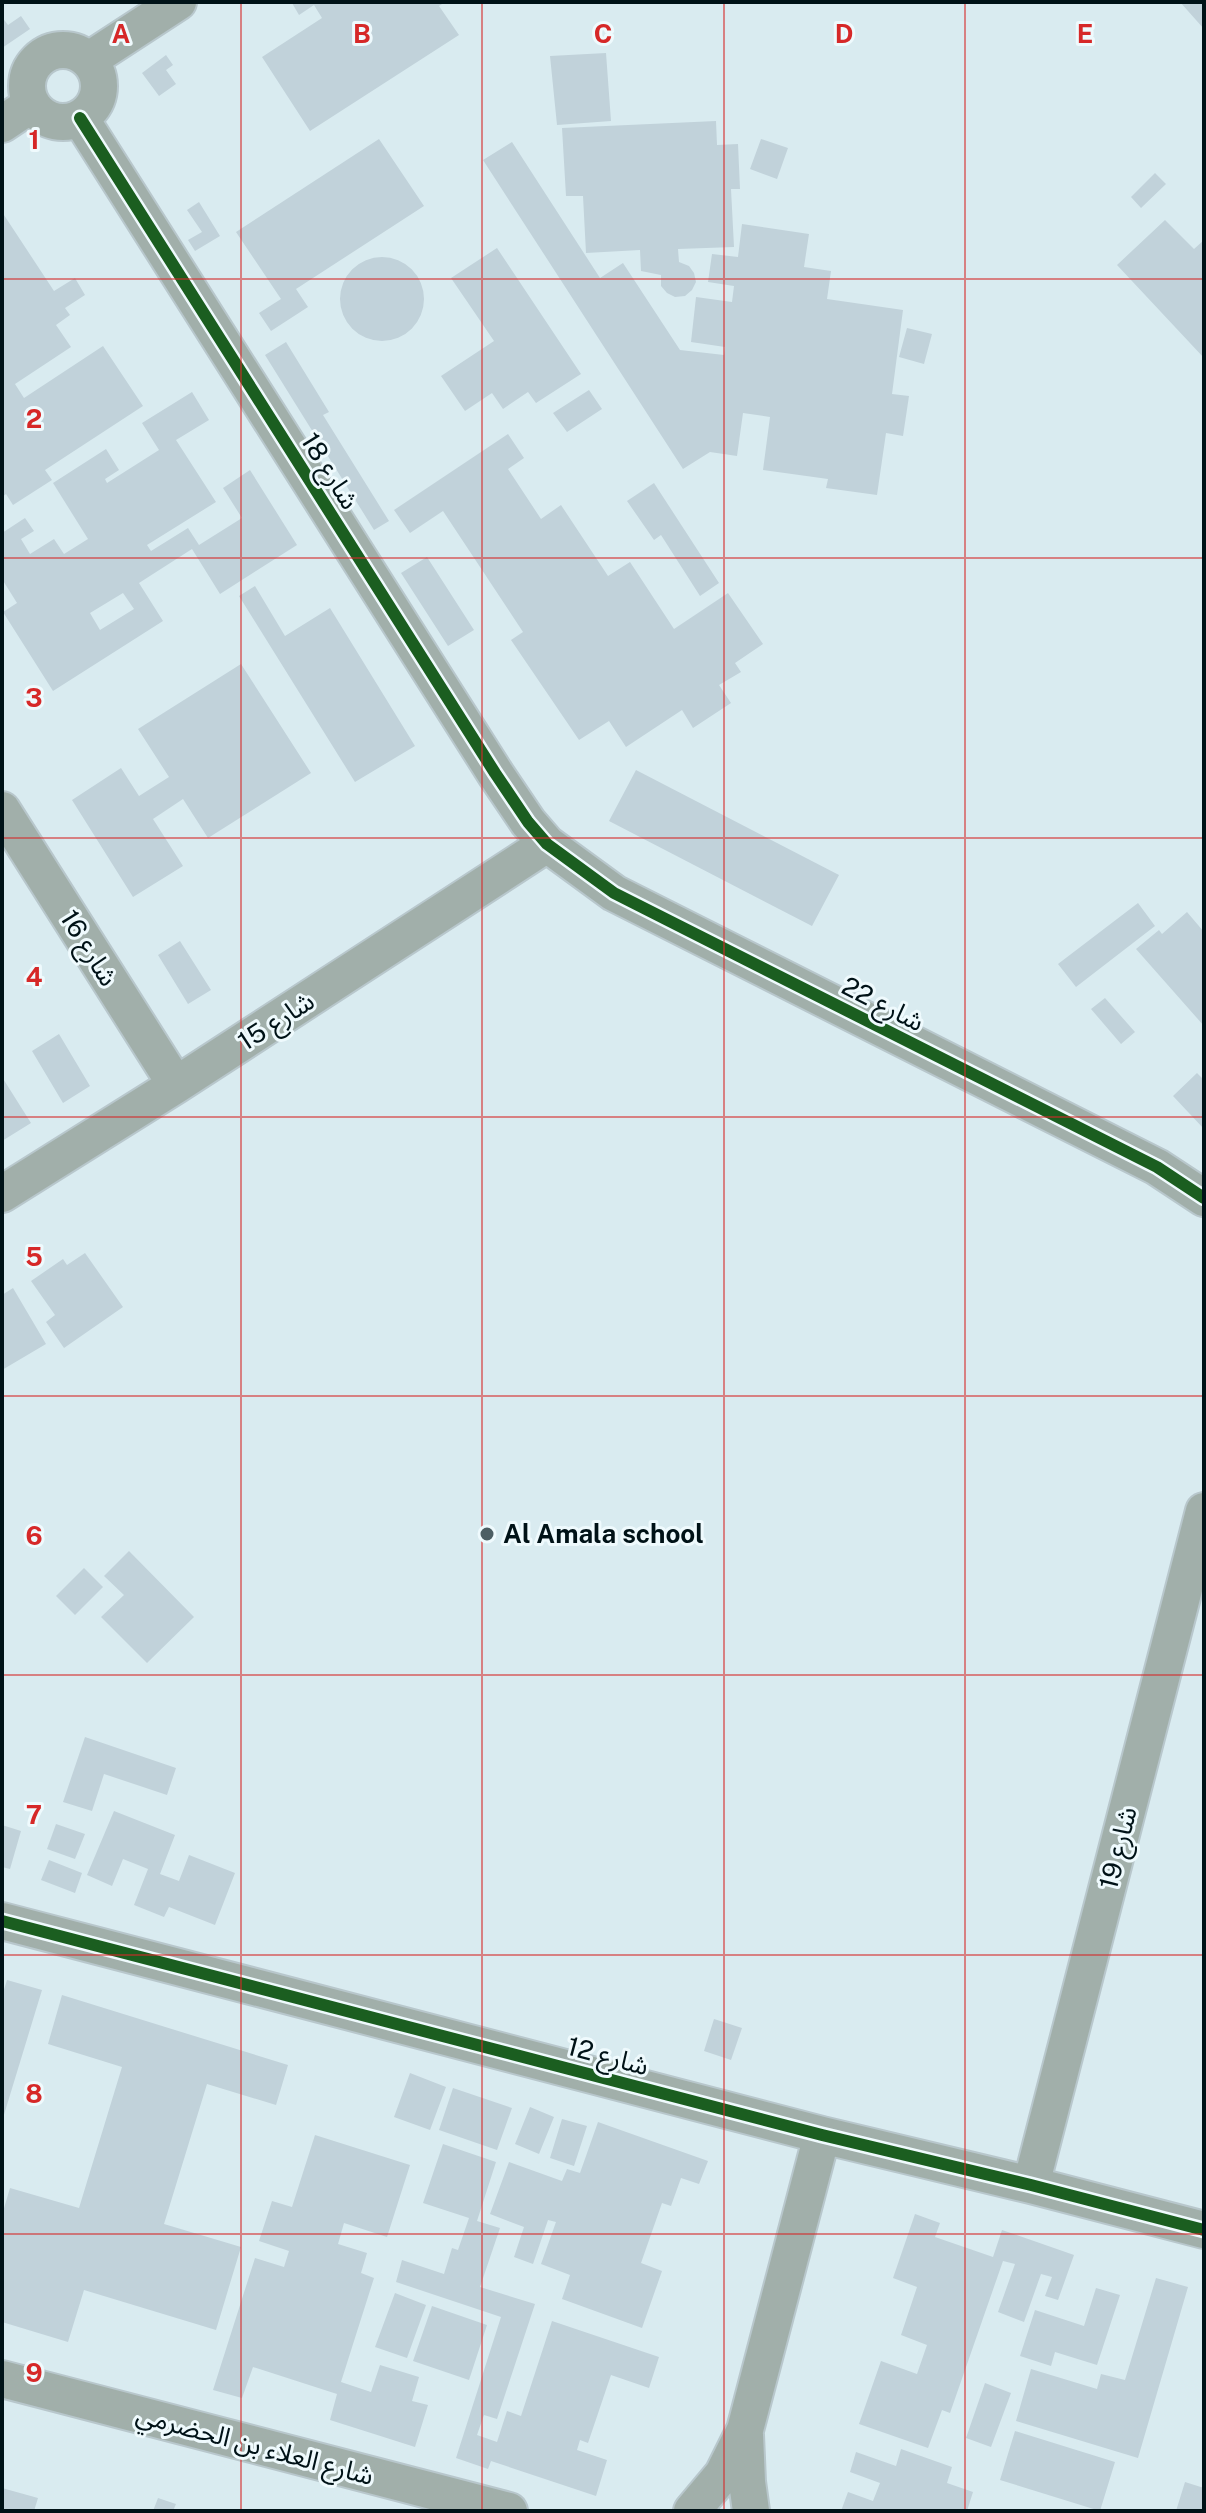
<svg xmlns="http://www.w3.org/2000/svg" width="1206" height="2513" viewBox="0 0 1206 2513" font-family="'Public Sans','Noto Sans Arabic',sans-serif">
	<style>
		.building { fill: #c1d2da; fill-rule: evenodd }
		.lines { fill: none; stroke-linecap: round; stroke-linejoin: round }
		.minor-casing { stroke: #b8c7cc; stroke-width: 40 }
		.minor { stroke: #a1afaa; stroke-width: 36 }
		.cycleway-casing { stroke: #effafd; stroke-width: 17 }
		.cycleway { stroke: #1b5e20; stroke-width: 12 }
		.grid { fill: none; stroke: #d62828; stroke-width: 2; stroke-opacity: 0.55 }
		.poi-dot { fill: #4c5e63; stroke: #effafd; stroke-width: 3 }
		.labels { text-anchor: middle; stroke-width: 6; stroke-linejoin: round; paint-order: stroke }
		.street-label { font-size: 26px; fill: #001217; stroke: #effafd }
		.poi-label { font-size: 26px; font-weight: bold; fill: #001217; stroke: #effafd; text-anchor: start }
		.grid-label { font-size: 26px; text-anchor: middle; font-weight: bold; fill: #d62828; stroke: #effafd; stroke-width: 6; stroke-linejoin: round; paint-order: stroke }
	</style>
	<rect width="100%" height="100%" fill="#d9ebf0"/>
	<path class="building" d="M294,2H445L439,6L459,35L310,131L262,57L322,18L314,5L299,15L292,3Z
		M1180,2H1204V29Z
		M21,16L30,29L2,48V17L8,25Z
		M606,53L611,121L557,125L550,56Z
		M166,55L173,65L166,70L176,84L159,96L142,73Z
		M716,121L717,145L738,144L740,189H731L734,247L678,249L679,262L689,266L694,273L696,282L692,290L685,296L675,297L667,293L661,286V275L641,271L640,250L586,253L583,196H566L562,128Z
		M379,139L424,206L296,289L308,307L271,331L259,313L281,299L236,232Z
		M761,139L788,148L777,179L750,169Z
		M512,142L600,278L623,263L680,350L724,355L725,347L691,342L696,297L732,302L734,286L708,282L712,254L738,257L742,224L809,234L804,267L831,271L827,299L903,310L892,394L909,396L903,436L886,433L877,495L826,488L828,479L763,470L770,417L743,413L737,456L710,452L683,469L483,160Z
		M1155,173L1166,184L1141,208L1131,197Z
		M199,202L220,236L195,251L188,240L202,232L187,210Z
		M2,212L54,291L75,278L85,295L65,308L70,315L56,325L71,347L15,384L24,398L103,346L143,406L45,470L52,480L13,505L6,494L2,497Z
		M1165,220L1194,249L1204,240V358L1117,265Z
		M497,248L581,374L536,403L528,392L503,409L492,393L465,411L441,376L494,341L451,278Z
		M340 299a42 42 0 1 1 84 0a42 42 0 1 1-84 0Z
		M907,328L932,334L924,364L899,357Z
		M286,342L329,412L323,415L389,521L374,530L265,355Z
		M589,390L602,409L567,432L553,413Z
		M192,392L209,420L176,440L216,502L147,545L151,551L188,528L199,545L242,518L223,488L250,470L297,545L220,594L192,549L139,583L163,621L53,691L3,612L17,603L2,579V533L25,518L34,531L21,539L30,554L54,539L64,554L88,539L53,483L106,449L119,470L105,479L107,483L159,450L142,423ZM123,593L134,609L100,630L90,613Z
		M508,434L524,458L508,469L541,519L561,505L608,576L630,562L674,629L728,593L763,644L735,663L741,672L719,685L731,703L693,728L682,710L626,747L609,721L579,740L511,640L523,632L443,511L410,533L394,510Z
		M654,483L719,583L700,596L661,535L654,540L627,501Z
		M427,557L474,630L448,646L401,573Z
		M255,586L285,636L330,608L415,746L355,782L239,596Z
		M241,664L311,773L208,838L183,799L153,819L183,866L133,897L72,800L121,768L139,796L169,777L138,729Z
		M636,770L839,875L812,926L609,821Z
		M1138,903L1155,926L1076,987L1058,964Z
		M1187,912L1204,932V1026L1136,949L1159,930L1162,934Z
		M180,941L211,990L188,1004L158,955Z
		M1105,998L1135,1032L1121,1044L1091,1009Z
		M59,1034L90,1086L63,1103L32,1051Z
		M1197,1073L1204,1080V1129L1173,1096Z
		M2,1077L31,1123L2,1141Z
		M85,1253L123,1307L64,1348L46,1322L55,1315L31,1281L63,1259L67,1265Z
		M13,1288L46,1344L2,1370V1295Z
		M129,1551L194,1617L147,1663L101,1617L124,1595L104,1576Z
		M84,1568L103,1587L75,1615L56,1596Z
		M85,1737L176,1768L167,1795L104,1774L92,1811L63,1802Z
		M114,1811L175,1835L160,1874L179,1881L189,1855L235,1873L215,1925L169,1907L164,1917L134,1905L148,1869L123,1859L112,1886L87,1875Z
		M56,1824L85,1834L75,1859L47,1849Z
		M2,1825L21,1831L10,1869L2,1867Z
		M49,1860L82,1873L75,1893L41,1880Z
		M7,1980L42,1990L3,2118L2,1996Z
		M62,1995L288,2065L276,2105L207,2084L164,2224L241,2247L216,2330L84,2290L68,2342L2,2322V2215L10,2188L79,2208L122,2067L48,2044Z
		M714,2019L742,2028L731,2060L704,2051Z
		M410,2073L446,2087L430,2130L394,2117Z
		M453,2088L512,2108L497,2150L439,2130Z
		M530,2107L554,2117L539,2154L515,2144Z
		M562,2119L587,2126L574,2166L550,2158Z
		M598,2122L708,2161L699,2184L681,2178L671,2206L662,2203L641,2263L662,2271L642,2328L562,2299L570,2275L541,2264L556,2222L548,2220L533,2264L514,2257L524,2227L490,2214L509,2162L562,2181L567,2169L580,2173Z
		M315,2135L410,2165L387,2237L344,2223L338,2244L367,2253L361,2273L374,2278L341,2382L371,2392L380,2365L419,2377L412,2401L428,2405L415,2447L330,2420L337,2394L253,2367L242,2398L213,2390L255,2258L284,2267L289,2251L259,2241L272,2201L292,2207Z
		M443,2144L496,2162L477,2221L500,2228L480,2287L535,2304L497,2419L484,2415L477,2435L497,2442L507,2411L521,2416L552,2321L659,2357L649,2388L611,2375L588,2443L580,2440L577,2450L607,2460L596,2496L491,2461L488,2469L456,2458L501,2317L396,2282L402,2260L444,2274L452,2248L458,2250L469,2218L423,2203Z
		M915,2214L940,2223L935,2237L993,2257L1002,2230L1074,2255L1058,2300L1045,2296L1052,2277L1041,2274L1024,2322L998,2312L1015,2264L1003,2261L950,2413L942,2410L928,2448L859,2424L881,2361L917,2374L927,2345L901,2335L917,2287L893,2278Z
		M1156,2278L1188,2287L1138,2458L1016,2421L1031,2369L1097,2389L1101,2374L1125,2380Z
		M1096,2288L1120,2295L1097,2365L1055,2352L1051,2366L1020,2356L1035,2310L1084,2326Z
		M395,2293L426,2305L407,2358L375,2347Z
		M432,2306L487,2325L469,2380L413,2361Z
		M985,2383L1011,2393L991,2447L966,2438Z
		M1015,2431L1115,2462L1100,2511L1000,2480Z
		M901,2449L952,2467L947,2483L973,2492L967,2511H841L848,2492L873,2501L880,2483L850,2472L856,2452L896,2466Z
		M1185,2482L1204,2488V2511H1176Z
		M2,2488L38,2498L34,2511H2Z
		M158,2498L176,2504L173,2511H153Z"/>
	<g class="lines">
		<defs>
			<path id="minor" d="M27 86a36 36 0 1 1 72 0a36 36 0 1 1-72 0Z
				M89,60L178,2
				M80,118L495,773L528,822L547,844L614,893L1157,1167L1204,1198
				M2,124L32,104
				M2,810L176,1085
				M2,1194L176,1085L547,844
				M2,1921L822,2135L1031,2185L1204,2230
				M1031,2185L1204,1511
				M2,2379L509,2511
				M745,2435L747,2482L751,2511
				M692,2511L723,2474L745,2430L822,2135"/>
		</defs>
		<use href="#minor" class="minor-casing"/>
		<use href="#minor" class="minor"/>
		<defs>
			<path id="cycleway" d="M80,118L495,773L528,822L547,844L614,893L1157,1167L1204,1198
				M2,1921L822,2135L1031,2185L1204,2230"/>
		</defs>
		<use href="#cycleway" class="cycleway-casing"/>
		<use href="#cycleway" class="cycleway"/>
	</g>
	<path class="grid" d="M241,2V2511M482,2V2511M724,2V2511M965,2V2511M2,279H1204M2,558H1204M2,838H1204M2,1117H1204M2,1396H1204M2,1675H1204M2,1955H1204M2,2234H1204"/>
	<circle class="poi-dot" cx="487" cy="1534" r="8"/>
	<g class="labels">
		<g class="street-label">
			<text transform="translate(330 471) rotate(58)" y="9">شارع 18</text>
			<text transform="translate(89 948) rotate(58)" y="9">شارع 16</text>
			<text transform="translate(883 1004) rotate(27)" y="9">شارع 22</text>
			<text transform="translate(276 1021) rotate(-33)" y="9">شارع 15</text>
			<text transform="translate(1118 1848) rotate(-76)" y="9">شارع 19</text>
			<text transform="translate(608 2056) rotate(15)" y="9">شارع 12</text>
			<text transform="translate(255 2445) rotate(15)" y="9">شارع العلاء بن الحضرمي</text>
		</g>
		<g class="poi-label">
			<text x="503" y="1543">Al Amala school</text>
		</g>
	</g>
	<g class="grid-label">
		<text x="121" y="43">A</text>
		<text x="362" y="43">B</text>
		<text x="603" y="43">C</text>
		<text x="844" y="43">D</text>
		<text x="1085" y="43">E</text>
		<text x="34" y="149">1</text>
		<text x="34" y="428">2</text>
		<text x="34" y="707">3</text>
		<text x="34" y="986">4</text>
		<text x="34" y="1266">5</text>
		<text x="34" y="1545">6</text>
		<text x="34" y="1824">7</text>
		<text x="34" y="2103">8</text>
		<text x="34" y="2382">9</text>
	</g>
	<rect width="1206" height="2513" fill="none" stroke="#001217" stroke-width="8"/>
</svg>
